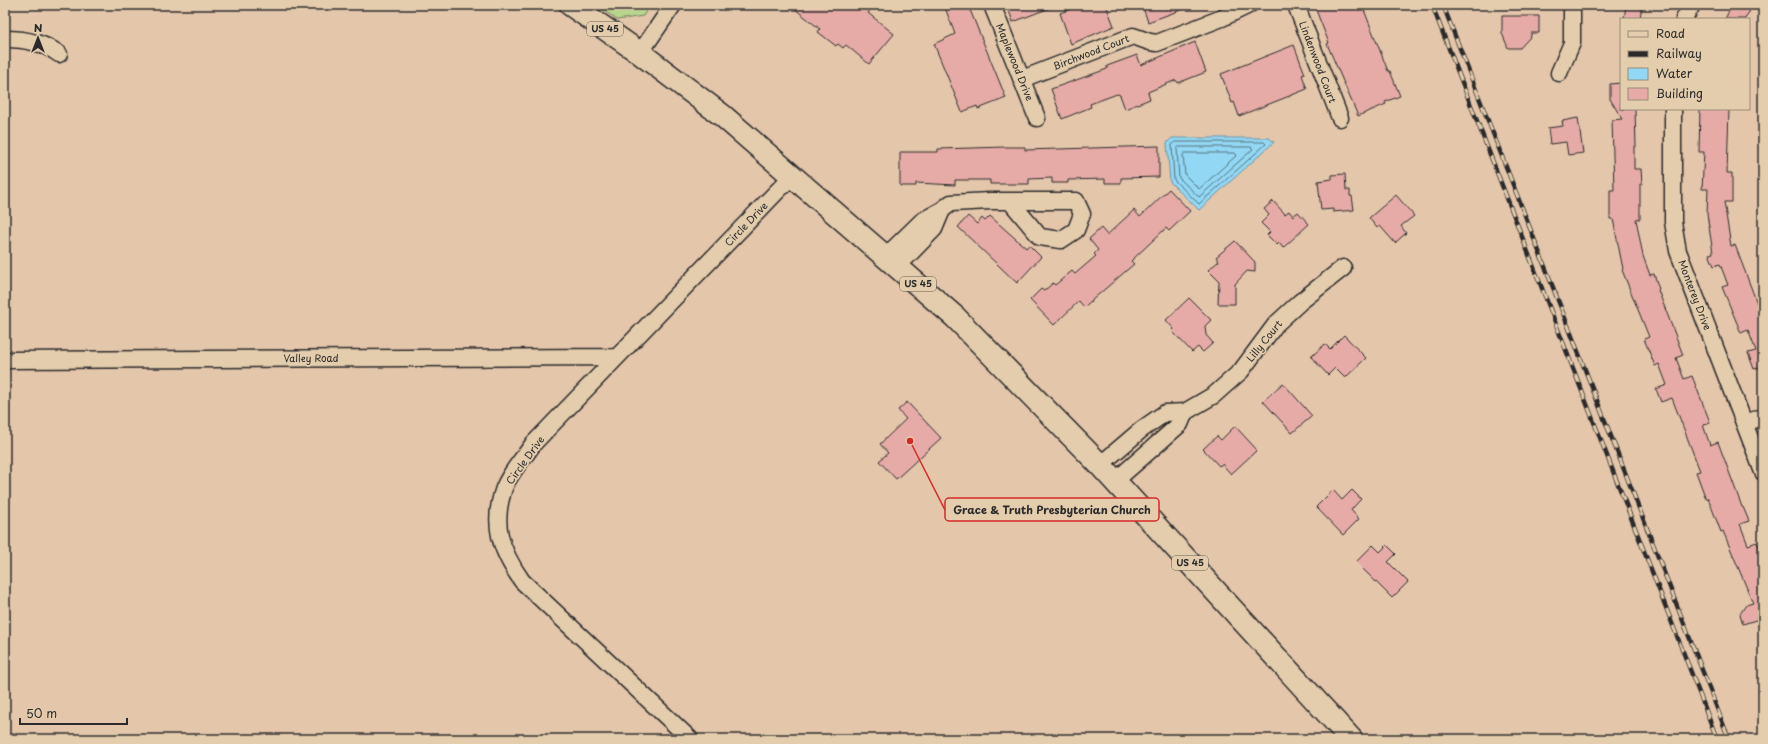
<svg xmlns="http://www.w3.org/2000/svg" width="1768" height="744" viewBox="0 0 1768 744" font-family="'Playpen Sans',sans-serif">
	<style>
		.green { fill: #b9d58d; stroke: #72805c }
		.water { fill: #92d8f4; stroke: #6993a4 }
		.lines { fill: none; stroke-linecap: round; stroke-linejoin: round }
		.shore { stroke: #54707b; stroke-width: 1 }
		.building { fill: #e6aba7; stroke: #2b2b2b }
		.minor-casing { stroke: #2b2b2b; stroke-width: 19 }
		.primary-casing { stroke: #2b2b2b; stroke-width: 25 }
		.minor { stroke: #e3cdac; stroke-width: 16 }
		.primary { stroke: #e3cdac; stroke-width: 22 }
		.rail-casing { stroke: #2b2b2b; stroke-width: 4.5 }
		.rail { stroke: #e3cdac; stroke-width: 3; stroke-dasharray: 9; stroke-linecap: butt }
		.labels { text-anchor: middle; stroke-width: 3.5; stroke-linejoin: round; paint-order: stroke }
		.shield { fill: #e3cdac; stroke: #625c52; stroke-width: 1 }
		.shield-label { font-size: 9px; font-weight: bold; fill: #2b2b2b }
		.street-label { font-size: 10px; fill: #2b2b2b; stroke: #e3cdac }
		.leader { fill: none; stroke: #d62828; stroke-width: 1.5 }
		.callout-dot { fill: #d62828; stroke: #e3cdac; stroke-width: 1.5 }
		.callout { fill: #e3cdac; stroke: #d62828; stroke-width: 1.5 }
		.callout-label { font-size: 11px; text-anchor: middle; font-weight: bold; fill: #2b2b2b }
	</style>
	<rect width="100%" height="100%" fill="#e4c6ab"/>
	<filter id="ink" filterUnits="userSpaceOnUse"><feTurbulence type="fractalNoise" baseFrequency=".025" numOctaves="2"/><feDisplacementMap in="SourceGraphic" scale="8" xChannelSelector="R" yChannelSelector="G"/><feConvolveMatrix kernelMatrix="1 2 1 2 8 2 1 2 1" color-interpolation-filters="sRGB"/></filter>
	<g filter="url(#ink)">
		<path class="green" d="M597,5H650L643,16L617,20Z"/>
		<path class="water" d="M1172,138H1269L1274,142L1199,210L1170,182L1167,143Z"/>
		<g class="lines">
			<path class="shore" d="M1175,142H1264L1266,144L1199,204L1174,180L1172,145Z
				M1179,147H1251L1253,149L1199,197L1179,178L1177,149Z
				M1185,153H1235L1237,155L1199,189L1185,175L1183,155Z"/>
		</g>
		<path class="building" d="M790,5H874L868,13L894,34L869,64L846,45L843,48L838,44L836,46L818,32L820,29Z
			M944,5H968L1006,98L978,109L977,106L962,112L934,44L955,34Z
			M1007,5H1055V6L1013,22Z
			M1082,5H1106L1114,26L1071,44L1060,13Z
			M1142,5H1191L1192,6L1148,22Z
			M1314,5H1362L1388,71H1390L1400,96L1385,102L1386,104L1358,116L1327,44L1329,43Z
			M1626,5H1642L1640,19H1624Z
			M1732,5H1753L1745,19H1725Z
			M1502,16H1539V33H1531V36L1520,48H1508L1502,33Z
			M1195,42L1206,72L1178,83L1176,80L1148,92L1150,99L1125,109L1120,95L1117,94L1090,104L1091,107L1062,119L1051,89L1107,69V66L1137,55L1141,65Z
			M1294,45L1305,74L1302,75L1307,89L1239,116L1234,102L1232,103L1221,74Z
			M1621,83V109H1635L1636,147H1634V169H1641L1642,184H1640V219H1636L1643,256L1650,275L1654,274L1659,289L1658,290L1683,355L1676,358L1684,379L1692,376L1710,422L1703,425L1710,445L1718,442L1742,507H1743L1749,521L1740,524L1748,545L1757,542L1763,557V627L1759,619L1743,624L1740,614L1746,605L1753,603L1723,531L1721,532L1708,498L1706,499L1696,472L1700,471L1672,398L1661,402L1656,389L1667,385L1659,364L1655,366L1644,339L1649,337L1622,270L1623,269L1613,219H1610V190H1614L1612,120L1622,119L1610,99V84Z
			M1700,109H1729L1727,173H1732V202H1724L1731,246L1735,245L1763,319V366L1754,369L1748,353L1756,351L1748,330L1741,333L1722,287L1728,285L1720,264L1714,266L1709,254L1713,253L1707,214L1708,189H1702L1704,152H1699Z
			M1578,118L1583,153L1568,155L1566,142L1550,144L1548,128L1563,126L1562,121Z
			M1159,146V177L1121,178V183H1105V179L1068,180V183H1052V178L1029,179V184H990V180H955V185L916,183V186H900V152H938V149L1006,147H1025V150Z
			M1345,174L1346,190H1350V196H1352L1354,210L1333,212V209L1321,210L1318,181L1332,179V175Z
			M1169,189L1190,211L1169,231L1166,228L1131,261L1134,264L1084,307L1079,301L1054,325L1030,300L1041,289L1044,291L1053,283L1055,285L1072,271L1075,274L1096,256L1094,254L1098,250L1089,239L1101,228L1107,235L1134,210L1140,217Z
			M1396,195L1414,216L1401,226L1406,233L1395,243L1380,226L1377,228L1369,218Z
			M1273,201L1285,214L1289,211L1293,216L1298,212L1309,224L1283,248L1279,243L1277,245L1267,235L1270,232L1261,223L1269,215L1264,209Z
			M968,216L977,224L982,218L985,221L990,216L1026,248L1029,245L1041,257L1017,283L958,227Z
			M1235,241L1255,262V272L1247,271L1235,284V304H1218L1219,281L1208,270L1219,261L1216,257Z
			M1189,298L1211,320L1205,326L1206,335L1213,343L1203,352L1198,347L1192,352L1172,331L1174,329L1166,320Z
			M1344,335L1366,358L1345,378L1335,368L1328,375L1311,357L1325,344L1330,349Z
			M1283,383L1312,416L1292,433L1263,401Z
			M907,402L941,438L896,479L879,461L888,453L880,444L906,419L898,410Z
			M1235,426L1257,450L1231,474L1222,464L1219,466L1203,449L1217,436L1221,440Z
			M1333,490L1342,500L1352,490L1361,499L1351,510L1359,519L1343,535L1316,507Z
			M1373,545L1380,552L1387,545L1396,554L1388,562L1408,582L1392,598L1356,562Z"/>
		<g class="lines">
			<defs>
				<path id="minor" d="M992,5L1037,118
					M1296,5L1340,118
					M1684,19L1692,5
					M5,39C25,39 43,42 59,54
					M640,53L673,5
					M1559,73L1572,43V5
					M1022,79L1133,36L1150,42L1157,43L1222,18L1249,5
					M1673,109V222L1678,251L1763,472
					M942,210L951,203L990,201H1076L1082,214L1076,230L1061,240L1040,237L1010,201
					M886,256L922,221L942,210L934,229L898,266
					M5,360L617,357
					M1744,423L1763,417
					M1100,465L1141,430L1165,413L1185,412L1214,395L1241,371L1276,324L1300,302L1343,268
					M1115,481L1180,424L1185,412
					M690,739L522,581C501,551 491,525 504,488C510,472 524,458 533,444L792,176"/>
				<path id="primary" d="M571,5L640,53L723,116L955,317L1100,465L1351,739"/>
			</defs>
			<use href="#minor" class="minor-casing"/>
			<use href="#primary" class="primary-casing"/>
			<use href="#minor" class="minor"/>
			<use href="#primary" class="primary"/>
			<defs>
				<path id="rail" d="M1432,5L1717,739
					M1443,5L1729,739"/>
			</defs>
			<use href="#rail" class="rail-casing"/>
			<use href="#rail" class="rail"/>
		</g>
	</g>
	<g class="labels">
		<g class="shield">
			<rect x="587" y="22" width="36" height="14" rx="3"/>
			<rect x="900" y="277" width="36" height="14" rx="3"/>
			<rect x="1172" y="556" width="36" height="14" rx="3"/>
		</g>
		<g class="shield-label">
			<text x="605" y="32">US 45</text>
			<text x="918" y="287">US 45</text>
			<text x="1190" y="566">US 45</text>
		</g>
		<g class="street-label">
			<text transform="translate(1091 52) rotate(-21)" y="4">Birchwood Court</text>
			<text transform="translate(1015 62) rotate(68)" y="4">Maplewood Drive</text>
			<text transform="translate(1318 62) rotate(69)" y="4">Lindenwood Court</text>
			<text transform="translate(746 224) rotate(-46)" y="4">Circle Drive</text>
			<text transform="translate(1695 295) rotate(69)" y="4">Monterey Drive</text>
			<text transform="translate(1264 341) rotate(-51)" y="4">Lilly Court</text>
			<text x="311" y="362">Valley Road</text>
			<text transform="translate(525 460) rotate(-54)" y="4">Circle Drive</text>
		</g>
	</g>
	<path class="leader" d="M910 441L945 510"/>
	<circle class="callout-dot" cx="910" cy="441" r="4"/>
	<rect class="callout" x="945" y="498" width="214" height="23" rx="4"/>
	<g class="callout-label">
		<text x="1052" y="514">Grace &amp; Truth Presbyterian Church</text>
	</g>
	<rect width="1768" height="744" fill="none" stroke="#e3cdac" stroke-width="20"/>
	<rect x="10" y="10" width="1748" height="724" fill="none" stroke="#2b2b2b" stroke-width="1.5" filter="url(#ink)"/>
	<rect x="1620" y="18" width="130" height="92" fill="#e3cdac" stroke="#998c78"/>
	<rect x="1628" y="31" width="20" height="6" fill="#e3cdac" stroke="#998c78"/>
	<text x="1656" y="38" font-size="12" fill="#2b2b2b">Road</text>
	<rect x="1628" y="51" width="20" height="6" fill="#2b2b2b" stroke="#998c78"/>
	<text x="1656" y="58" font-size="12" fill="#2b2b2b">Railway</text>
	<rect x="1628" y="68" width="20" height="12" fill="#92d8f4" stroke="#998c78"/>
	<text x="1656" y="78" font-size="12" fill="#2b2b2b">Water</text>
	<rect x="1628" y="88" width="20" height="12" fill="#e6aba7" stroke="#998c78"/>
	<text x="1656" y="98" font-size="12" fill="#2b2b2b">Building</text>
	<g transform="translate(38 38)" stroke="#e3cdac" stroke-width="3" paint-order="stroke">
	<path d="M0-3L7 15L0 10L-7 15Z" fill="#2b2b2b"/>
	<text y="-6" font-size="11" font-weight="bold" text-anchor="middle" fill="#2b2b2b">N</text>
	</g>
	<path d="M20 718v6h107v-6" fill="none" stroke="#2b2b2b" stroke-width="2"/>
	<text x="26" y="718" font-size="12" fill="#2b2b2b" stroke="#e3cdac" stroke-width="3" paint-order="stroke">50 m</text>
</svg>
